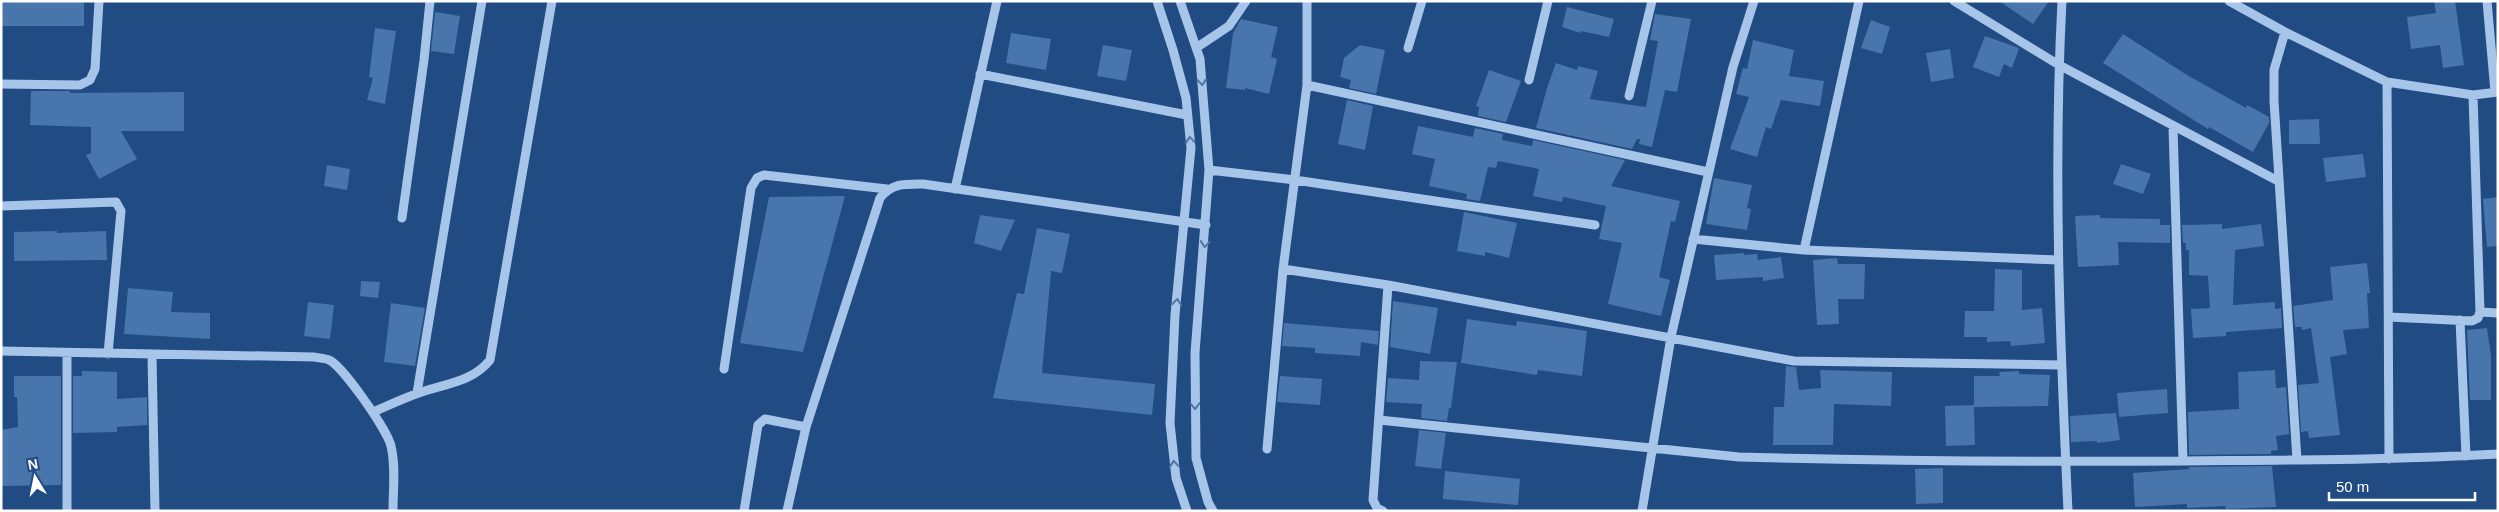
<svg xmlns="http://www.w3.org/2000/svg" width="2499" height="512" viewBox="0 0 2499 512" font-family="Helvetica,sans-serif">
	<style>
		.building { fill: #4875ab }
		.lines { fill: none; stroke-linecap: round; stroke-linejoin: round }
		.minor { stroke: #a7c5e9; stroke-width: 9 }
		.oneway { stroke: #4f76a7 }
	</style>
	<rect width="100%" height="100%" fill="#204b83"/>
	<path class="building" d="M1,1H84V26H1Z
		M1999,1H2049L2033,24Z
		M2434,1H2455L2464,65L2443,68L2440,45L2411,49L2407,17L2436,13Z
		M1567,7L1614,19L1609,37L1581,31L1580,33L1562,27Z
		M435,12L460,16L454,54L431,51Z
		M1655,14L1691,19L1677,92L1665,90L1652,147L1639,144L1640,139H1637L1632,149L1536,128L1547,88L1556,63L1577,70L1578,66L1598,71L1590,99L1646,107L1658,41L1650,40Z
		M1241,19L1278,27L1271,57L1277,59L1269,94L1245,88V90L1226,88L1233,33Z
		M1871,20L1890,27L1882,54L1861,48Z
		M375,28L396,31L385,104L367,100L373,78L369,77Z
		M1011,33L1051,39L1046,70L1006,63Z
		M2123,34L2187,75L2246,108L2247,105L2269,117V123L2253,152L2209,127L2208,129L2103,63Z
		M1985,36L2019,48L2012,68L2004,64L1999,77L1973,67Z
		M1753,40L1794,50L1789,76L1824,81L1820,106L1781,100L1771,129L1766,127L1757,157L1730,149L1749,97L1736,94L1743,68L1747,69Z
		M1103,45L1132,50L1126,81L1097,76Z
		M1360,45L1385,50L1376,94L1349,88L1351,80L1340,77L1344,58Z
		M1950,49L1954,78L1931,82L1926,53Z
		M1489,70L1521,81L1506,122L1478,116L1479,107L1476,106Z
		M31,91H70V93L184,92V131H121L137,159L99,179L86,155L91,153V127L30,125Z
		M1347,100L1373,106L1365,150L1338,144Z
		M2319,119L2320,144H2289V120Z
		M1418,126L1473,137L1475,128L1503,134L1502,140L1532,146L1533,140L1625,160L1611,186L1680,201L1675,222L1671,221L1659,277L1670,280L1661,316L1608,304L1622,243L1599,239L1606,206L1563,197L1562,202L1533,196L1539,169L1498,161L1496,168L1488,167L1480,201L1466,199L1467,194L1429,186L1435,159L1412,154Z
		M2363,154L2366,177L2326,182L2323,158Z
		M2121,164L2151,174L2143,194L2113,184Z
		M327,165L350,169L347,190L324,186Z
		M1714,178L1752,185L1747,208L1751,209L1747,230L1706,224Z
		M845,196L803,352L740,343L769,197Z
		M2498,197V246L2487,247L2483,199Z
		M1464,212L1517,223L1509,258L1485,252V256L1457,251Z
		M980,215L1015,220L1001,251L974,243Z
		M2100,215V218L2160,219V225H2170V243L2118,242L2119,265L2078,267L2075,216Z
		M2222,224V229L2261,224L2264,246L2235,250L2233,305L2275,302V309L2281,308L2282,328L2226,332V336L2193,338L2191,309L2210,308L2208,276L2189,275V250H2186V243H2183L2182,225Z
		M1037,228L1070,234L1062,273L1051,271L1042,373L1155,384L1152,415L993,398L1017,293L1024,294Z
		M57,231V233L106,231L107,260L14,261V232Z
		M1744,253V255L1757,254L1758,260L1781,257L1784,278L1763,281V277L1716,280L1714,255Z
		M1837,258L1838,264H1865L1864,299H1838L1839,324L1817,325L1813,260Z
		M2367,263L2370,293H2367L2369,328L2343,330L2347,354L2330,357L2340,435L2309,438L2308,431L2301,432L2298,385L2319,383L2311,328L2302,330V327H2295L2293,306L2333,300L2330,267Z
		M1995,269L2022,270V310L2042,308L2045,343L2011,346L2010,341L1987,342V337H1964L1965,311H1994Z
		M361,281L380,282L378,298L360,296Z
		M128,288L173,292L171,312L210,313V339L124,334Z
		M1393,301L1438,308L1430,354L1390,347Z
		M308,302L334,305L330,339L304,336Z
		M391,303L425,308L415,366L384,362Z
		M1467,319L1516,326L1517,321L1587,331L1582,376L1538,370L1537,375L1461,363Z
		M1284,323L1379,331L1378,345L1361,342L1360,356L1315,353V348L1282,346Z
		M2487,328L2491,356V400H2470L2467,330Z
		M1420,361L1457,362L1451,408H1449L1447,421L1421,418L1422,404L1386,402L1388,378L1419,380Z
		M1786,366L1796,367L1799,390L1821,388L1820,370L1892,372L1891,406L1834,404L1833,445H1773L1774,407H1784Z
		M2275,370L2276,388L2286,387L2289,434L2276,436L2278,450L2271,451V454L2189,455L2188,412L2239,409L2238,372Z
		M82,371L117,372V399L147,397V425L117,427V432L73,433V376H82Z
		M2019,371V374L2050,375L2048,406L1974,407V376H2000L1999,372Z
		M14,376H61V485L1,486V430L18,427L17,397H14Z
		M1280,376L1322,379L1320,405L1277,402Z
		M2167,389L2168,413L2119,417L2117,393Z
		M1974,405L1975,445L1946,446L1945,406Z
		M2116,413L2120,440L2097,443V441L2071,442L2070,416Z
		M1419,430L1446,433L1441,469L1415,466Z
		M2272,466L2276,507L2226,509L2225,506L2187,508V504L2135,507L2133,473L2189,469V467Z
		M1943,468V503L1916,504L1915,469Z
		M1445,471L1520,479L1518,505L1443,499Z"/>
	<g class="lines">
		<path class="minor" d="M1157,1L1173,50L1186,98L1191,148L1175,315L1170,423L1176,478L1187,511
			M1180,1L1200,59L1209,170L1195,353L1196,458L1208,502L1213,511
			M1954,1L2059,65L2278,181
			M2062,1C2053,171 2060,341 2068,511
			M2229,1L2285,32L2387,82L2473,95L2498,92
			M2487,1L2495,92
			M2285,32L2274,70V101L2297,460
			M1196,48L1229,26L1246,1
			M1408,48L1422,1
			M980,74L1187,115
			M1529,80L1548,1
			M2387,82L2389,459
			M1,84L80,85L90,80L95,69L99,1
			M1307,85L1708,172
			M1629,96L1652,1
			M2173,127L2183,461
			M1209,170L1295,180L1595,225
			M955,189L997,1
			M1,206L116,202L121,211L108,354
			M402,218L424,60L430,1
			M1693,239L1804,250L2058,260
			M1804,250L1859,1
			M1283,269L1388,285L1794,361L2061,365
			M2480,312L2498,313
			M2389,317L2472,321L2478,318L2480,312L2473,95
			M2460,320L2466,456
			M1,351L314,357C318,358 325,358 329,360C342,365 388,431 391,446C396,467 393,489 393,511
			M152,356L155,511
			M724,369L751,188L757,178L764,175L887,189
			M417,393L482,1
			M373,412C387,406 402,399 416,394C442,384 472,383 490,360L552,1
			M1379,420L1739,457C1888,461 2037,462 2185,461C2289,460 2394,460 2498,454
			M1267,449L1283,269L1307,85V1
			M67,511V353
			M744,511L758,425L765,419L806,427
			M787,511L806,427L880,198C892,183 905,184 923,184L1206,225
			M1383,511L1377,508L1373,500L1388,285
			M1642,511L1671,337L1733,67L1754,1"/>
	</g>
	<defs><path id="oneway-chevron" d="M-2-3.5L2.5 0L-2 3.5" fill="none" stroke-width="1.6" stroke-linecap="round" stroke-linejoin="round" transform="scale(1.25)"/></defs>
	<g class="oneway">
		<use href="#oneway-chevron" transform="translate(1202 82) rotate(85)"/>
		<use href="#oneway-chevron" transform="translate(1190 140) rotate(-95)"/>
		<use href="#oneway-chevron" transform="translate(1205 244) rotate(95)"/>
		<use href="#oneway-chevron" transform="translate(1177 302) rotate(-83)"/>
		<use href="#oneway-chevron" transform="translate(1195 406) rotate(89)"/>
		<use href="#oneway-chevron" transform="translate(1174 464) rotate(-95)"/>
	</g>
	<rect width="2499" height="512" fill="none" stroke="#ffffff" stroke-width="5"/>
	<g transform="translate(35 477) rotate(350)" stroke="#204b83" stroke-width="4" paint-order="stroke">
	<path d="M0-4L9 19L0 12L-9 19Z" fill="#ffffff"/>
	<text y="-8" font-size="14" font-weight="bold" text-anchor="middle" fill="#ffffff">N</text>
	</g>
	<path d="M2329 492v8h146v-8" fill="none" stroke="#ffffff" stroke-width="2.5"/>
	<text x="2336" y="492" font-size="15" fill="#ffffff" stroke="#204b83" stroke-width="4" paint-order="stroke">50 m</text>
</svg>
